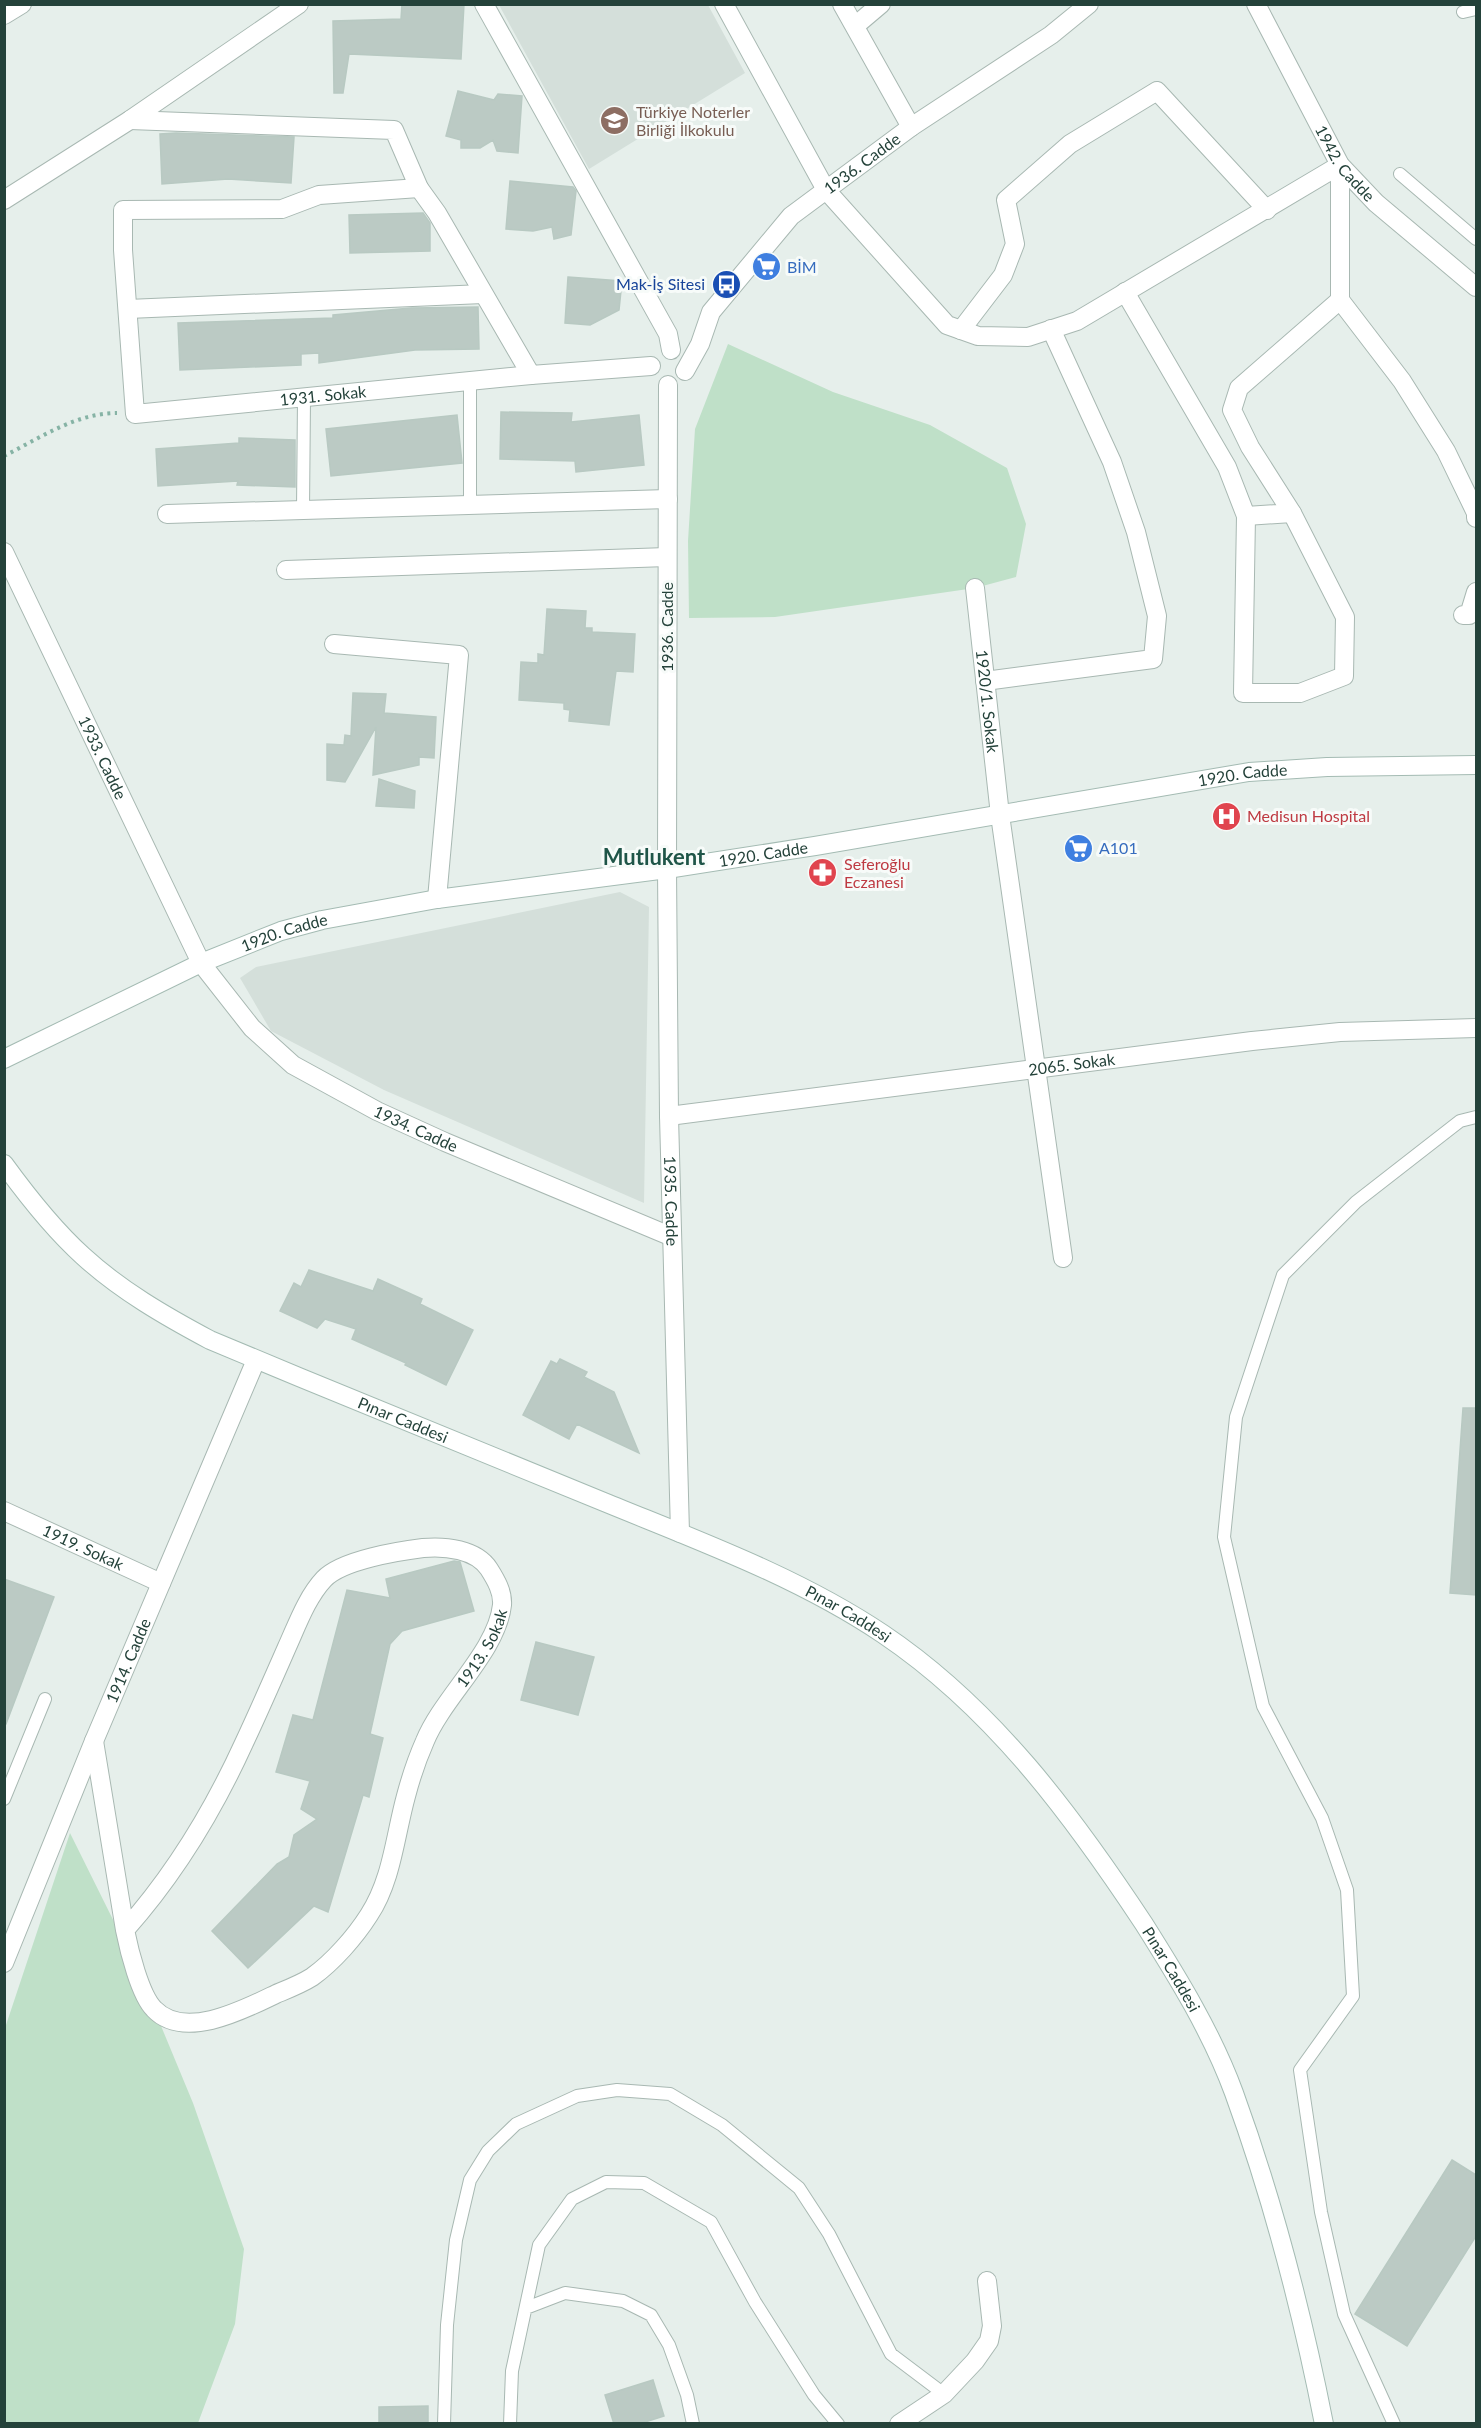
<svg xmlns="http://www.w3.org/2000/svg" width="1481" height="2428" viewBox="0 0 1481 2428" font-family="Lato,sans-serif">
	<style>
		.built { fill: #d4dfda }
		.green { fill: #bfe0c8 }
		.building { fill: #bbcac4; stroke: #b8c9c2; stroke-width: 1.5 }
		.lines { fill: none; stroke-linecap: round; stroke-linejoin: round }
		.lane-casing { stroke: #a8b8b2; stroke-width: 14 }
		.street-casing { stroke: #a8b8b2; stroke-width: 20 }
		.secondary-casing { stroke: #a4bbb3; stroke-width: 20 }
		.path { stroke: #86b3a5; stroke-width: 4; stroke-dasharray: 3 4.5; stroke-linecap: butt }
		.lane { stroke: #fff; stroke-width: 12 }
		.street { stroke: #fff; stroke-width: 18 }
		.secondary { stroke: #fff; stroke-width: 18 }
		.labels { text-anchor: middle; stroke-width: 6; stroke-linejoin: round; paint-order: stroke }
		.education-label { font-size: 16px; fill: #785e54; stroke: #f7fbf9; text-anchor: start }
		.street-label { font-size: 16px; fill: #24423a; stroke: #f7fbf9 }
		.shop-label { font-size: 16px; fill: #366cbe; stroke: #f7fbf9; text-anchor: start }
		.transit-label { font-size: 16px; fill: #164399; stroke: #f7fbf9; text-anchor: end }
		.health-label { font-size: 16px; fill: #be3a42; stroke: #f7fbf9; text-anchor: start }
		.district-label { font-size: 22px; font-weight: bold; fill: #1f5548; stroke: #f7fbf9 }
	</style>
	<rect width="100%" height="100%" fill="#e6efeb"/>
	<path class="built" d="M499,5H708L745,73L589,169Z
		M620,892L649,907L644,1203L384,1090L271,1031L240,978L256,967Z"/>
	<path class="green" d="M728,344L833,392L930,425L1007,468L1026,524L1016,577L975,588L775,617L689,618L688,541L695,429Z
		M70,1833L132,1958L154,2009L193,2103L244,2249L235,2324L198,2423L5,2424V2028Z"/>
	<path class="building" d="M402,4H464L461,59L349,54L343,93H334L333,21L401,19Z
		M458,91L494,100L498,94L522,96L518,153L497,151L493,140L480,148H461V140L446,136Z
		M176,133L294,137L291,183L228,179L162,184L160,134Z
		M510,181L573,187L576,191L571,235L554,239L552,227L533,231L506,229Z
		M423,213L430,223V251L350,253L349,215Z
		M568,277L622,281L619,310L590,325L565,323Z
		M478,307L479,349L415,350L319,363V353L301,354V365L180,370L178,323L333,318V315L411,308Z
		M501,412L572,413L571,422L639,415L644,465L576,472L575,461L500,459Z
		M457,415L462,463L331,476L326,429Z
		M239,438L295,440V487L237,485L238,481L158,486L156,449L239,443Z
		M547,609L586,611L585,628H592V632L635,634L633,672L616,671L609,725L569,721L570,710L564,709V703L519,700L521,662L538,663V654L544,655Z
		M353,693L386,694L384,713L436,717L434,758L419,757V765L373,775L376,727L345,782L327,780V744L344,745L345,735L351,736Z
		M379,779L415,791L414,808L376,806Z
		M309,1270L373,1291L378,1279L422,1299L420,1304L473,1330L446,1385L405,1365L406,1363L352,1339L356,1329L325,1319L317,1328L280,1311L294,1283L301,1287Z
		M560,1359L587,1372L584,1377L614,1392L639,1453L577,1424L569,1439L523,1415L551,1361L557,1364Z
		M1463,1408H1476V1595L1450,1593Z
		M454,1561L460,1562L474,1611L402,1631L390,1644L370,1734L383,1738L369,1797L363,1795L328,1912L314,1906L248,1968L212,1931L277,1864L289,1857L294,1835L317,1819L301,1809L310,1781L276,1772L293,1715L313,1720L347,1590L390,1598L386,1579Z
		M4,1579L54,1597L6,1724H4Z
		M536,1642L594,1657L578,1715L521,1700Z
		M1452,2160L1476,2175V2236L1407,2346L1355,2314Z
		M653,2380L664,2416L639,2424H614L605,2395Z
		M428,2406V2424H379V2407Z"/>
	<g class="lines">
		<defs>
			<path id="lane" d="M1463,12L1476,9
				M1400,174L1476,239
				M470,381V505
				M303,510L304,398
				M4,1799L45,1699
				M526,2308L565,2293L623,2301L651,2315L669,2345L687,2395L693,2424
				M444,2424L447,2325L456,2240L470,2180L488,2151L516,2124L577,2096L617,2090L670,2094L722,2125L799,2188L829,2234L891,2354L944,2394
				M510,2424L512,2371L539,2245L572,2199L606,2182L644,2183L711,2222L755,2302L814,2395L838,2424
				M1394,2424L1344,2314L1321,2212L1300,2070L1353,1996L1347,1890L1322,1818L1263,1706L1224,1537L1236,1417L1283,1275L1356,1202L1460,1121L1476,1117"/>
			<g id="street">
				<path d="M484,4L668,334L671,350"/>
				<path d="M724,4L826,190L947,325L978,336L1028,337L1077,321L1340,165"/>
				<path d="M842,4L911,127"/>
				<path id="s1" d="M1256,4L1340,165L1376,203L1476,287"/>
				<path d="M4,15L22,4"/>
				<path d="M855,26L881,4"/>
				<path d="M130,120L394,130L419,188L437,213L531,375"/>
				<path id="s2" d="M419,188L319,195L282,209L123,210V250L135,414L531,375L651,366"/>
				<path d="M4,200L130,120L299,4"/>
				<path d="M1125,292L1227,467L1246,516L1243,693H1300L1344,676L1345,617L1292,513"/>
				<path d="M1340,300L1402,381L1446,451L1476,513V518"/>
				<path d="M128,309L483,294"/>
				<path d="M961,330L1003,275L1015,244L1006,200L1070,144L1157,91L1267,210"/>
				<path id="s3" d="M685,371L700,344L711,312L791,216L911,127L1051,35L1089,4"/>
				<path id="s4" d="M668,385L667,869L669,1116L680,1533"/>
				<path d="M167,514L668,499"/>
				<path d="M1246,516L1292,513L1250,447L1232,410L1239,388L1340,300V165"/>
				<path id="s5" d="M4,552L201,963L252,1028L293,1065L377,1111L445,1142L670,1236"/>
				<path d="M286,570L667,557"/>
				<path id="s6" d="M975,588L1000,815L1063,1258"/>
				<path d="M1463,615H1469L1476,592"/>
				<path d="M334,644L459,655L437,899"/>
				<path d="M985,681L1153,659L1157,616L1136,532L1112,462L1051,329"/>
				<path id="s7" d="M669,1116L1252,1041L1340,1032L1476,1028"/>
				<path id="s8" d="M4,1511L161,1583"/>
				<path id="s9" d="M94,1741L125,1930C129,1950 140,1995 154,2009C184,2041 245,2009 276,1994C288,1989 301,1984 312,1977C333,1962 355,1937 369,1915C392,1880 395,1836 406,1796C411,1777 417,1759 425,1741C443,1697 497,1651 502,1605C503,1592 496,1580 489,1569C476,1549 445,1546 423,1548C399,1551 342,1560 324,1579C307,1597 297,1625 287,1647C273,1679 259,1711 244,1743C213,1811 175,1874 125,1930"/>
				<path id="s10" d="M4,1963L94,1741L256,1360"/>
				<path d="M899,2424L944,2394L975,2361L989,2341L992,2326L987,2281"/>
			</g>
			<g id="secondary">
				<path id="s11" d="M4,1059L201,963L281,931L322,920L437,899L667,869L815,846L1249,772L1327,767L1476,765"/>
				<path id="s12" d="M4,1164C28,1197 53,1229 83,1256C120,1290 165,1316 210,1340C341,1395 473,1448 604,1502C699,1541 798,1577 883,1634C993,1708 1072,1815 1144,1924C1178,1978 1212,2033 1234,2093C1273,2200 1302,2312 1324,2424"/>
			</g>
		</defs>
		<use href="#lane" class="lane-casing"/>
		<use href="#street" class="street-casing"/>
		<use href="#secondary" class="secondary-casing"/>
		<path class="path" d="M4,456C40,438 76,413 117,413"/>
		<use href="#lane" class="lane"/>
		<use href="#street" class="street"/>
		<use href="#secondary" class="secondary"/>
	</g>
	<defs>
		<symbol id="school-disc" viewBox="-11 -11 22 22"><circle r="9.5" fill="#8d6e63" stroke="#f7fbf9"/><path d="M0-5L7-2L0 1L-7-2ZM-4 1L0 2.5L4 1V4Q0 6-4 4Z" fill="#fff"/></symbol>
		<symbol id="supermarket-disc" viewBox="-11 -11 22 22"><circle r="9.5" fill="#3f7fe0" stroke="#f7fbf9"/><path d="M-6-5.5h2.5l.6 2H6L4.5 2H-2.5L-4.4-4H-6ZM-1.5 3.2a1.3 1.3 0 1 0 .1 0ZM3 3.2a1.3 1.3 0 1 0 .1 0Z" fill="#fff"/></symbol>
		<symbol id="bus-disc" viewBox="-11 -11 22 22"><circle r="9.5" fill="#1a4fb4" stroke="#f7fbf9"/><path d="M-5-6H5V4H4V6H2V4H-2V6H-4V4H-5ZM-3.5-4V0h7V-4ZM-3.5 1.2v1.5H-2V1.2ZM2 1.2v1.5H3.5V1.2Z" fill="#fff"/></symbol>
		<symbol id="hospital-disc" viewBox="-11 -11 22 22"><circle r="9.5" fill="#e0444e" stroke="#f7fbf9"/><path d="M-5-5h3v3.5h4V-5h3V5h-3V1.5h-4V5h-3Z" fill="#fff"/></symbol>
		<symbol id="pharmacy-disc" viewBox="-11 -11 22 22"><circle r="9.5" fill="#e0444e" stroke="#f7fbf9"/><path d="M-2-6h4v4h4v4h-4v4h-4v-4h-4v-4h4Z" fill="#fff"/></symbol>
	</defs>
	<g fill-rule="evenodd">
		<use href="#school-disc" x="598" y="104" width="33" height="33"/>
		<use href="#supermarket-disc" x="750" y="250" width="33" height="33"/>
		<use href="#bus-disc" x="710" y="268" width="33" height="33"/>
		<use href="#hospital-disc" x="1210" y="800" width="33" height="33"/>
		<use href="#supermarket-disc" x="1062" y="832" width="33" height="33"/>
		<use href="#pharmacy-disc" x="806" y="856" width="33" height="33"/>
	</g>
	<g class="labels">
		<g class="education-label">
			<text x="636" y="118">Türkiye Noterler<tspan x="636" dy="18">Birliği İlkokulu</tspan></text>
		</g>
		<g class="street-label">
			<text dy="6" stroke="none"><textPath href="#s1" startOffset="183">1942. Cadde</textPath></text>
			<text dy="6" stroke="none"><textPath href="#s3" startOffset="278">1936. Cadde</textPath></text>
			<text dy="6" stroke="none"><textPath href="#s2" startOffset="692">1931. Sokak</textPath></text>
			<text transform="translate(667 627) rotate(-90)" y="6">1936. Cadde</text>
			<text dy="6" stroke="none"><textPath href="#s6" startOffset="114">1920/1. Sokak</textPath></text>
			<text dy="6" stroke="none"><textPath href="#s5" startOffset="228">1933. Cadde</textPath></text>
			<text dy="6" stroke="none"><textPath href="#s11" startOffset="1280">1920. Cadde</textPath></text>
			<text dy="6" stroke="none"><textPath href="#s11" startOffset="794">1920. Cadde</textPath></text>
			<text dy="6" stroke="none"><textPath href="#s11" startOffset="308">1920. Cadde</textPath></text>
			<text dy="6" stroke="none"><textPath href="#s7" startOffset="406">2065. Sokak</textPath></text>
			<text dy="6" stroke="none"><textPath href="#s5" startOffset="732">1934. Cadde</textPath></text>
			<text dy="6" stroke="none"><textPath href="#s4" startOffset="816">1935. Cadde</textPath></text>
			<text dy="6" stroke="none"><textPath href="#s12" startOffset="483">Pınar Caddesi</textPath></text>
			<text dy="6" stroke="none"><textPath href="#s8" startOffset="87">1919. Sokak</textPath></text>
			<text dy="6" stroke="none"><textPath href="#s12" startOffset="969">Pınar Caddesi</textPath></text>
			<text dy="6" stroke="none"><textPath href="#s9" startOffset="825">1913. Sokak</textPath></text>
			<text dy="6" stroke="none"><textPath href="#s10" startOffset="327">1914. Cadde</textPath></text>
			<text dy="6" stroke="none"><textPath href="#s12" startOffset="1455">Pınar Caddesi</textPath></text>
		</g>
		<g class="shop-label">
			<text x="787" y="273">BİM</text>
			<text x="1099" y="854">A101</text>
		</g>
		<g class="transit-label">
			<text x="705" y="290">Mak-İş Sitesi</text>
		</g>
		<g class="health-label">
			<text x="1247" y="822">Medisun Hospital</text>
			<text x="844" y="870">Seferoğlu<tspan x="844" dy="18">Eczanesi</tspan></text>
		</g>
		<g class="district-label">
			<text x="654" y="865">Mutlukent</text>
		</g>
	</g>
	<rect width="1481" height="2428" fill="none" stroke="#24423a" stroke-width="12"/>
</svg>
